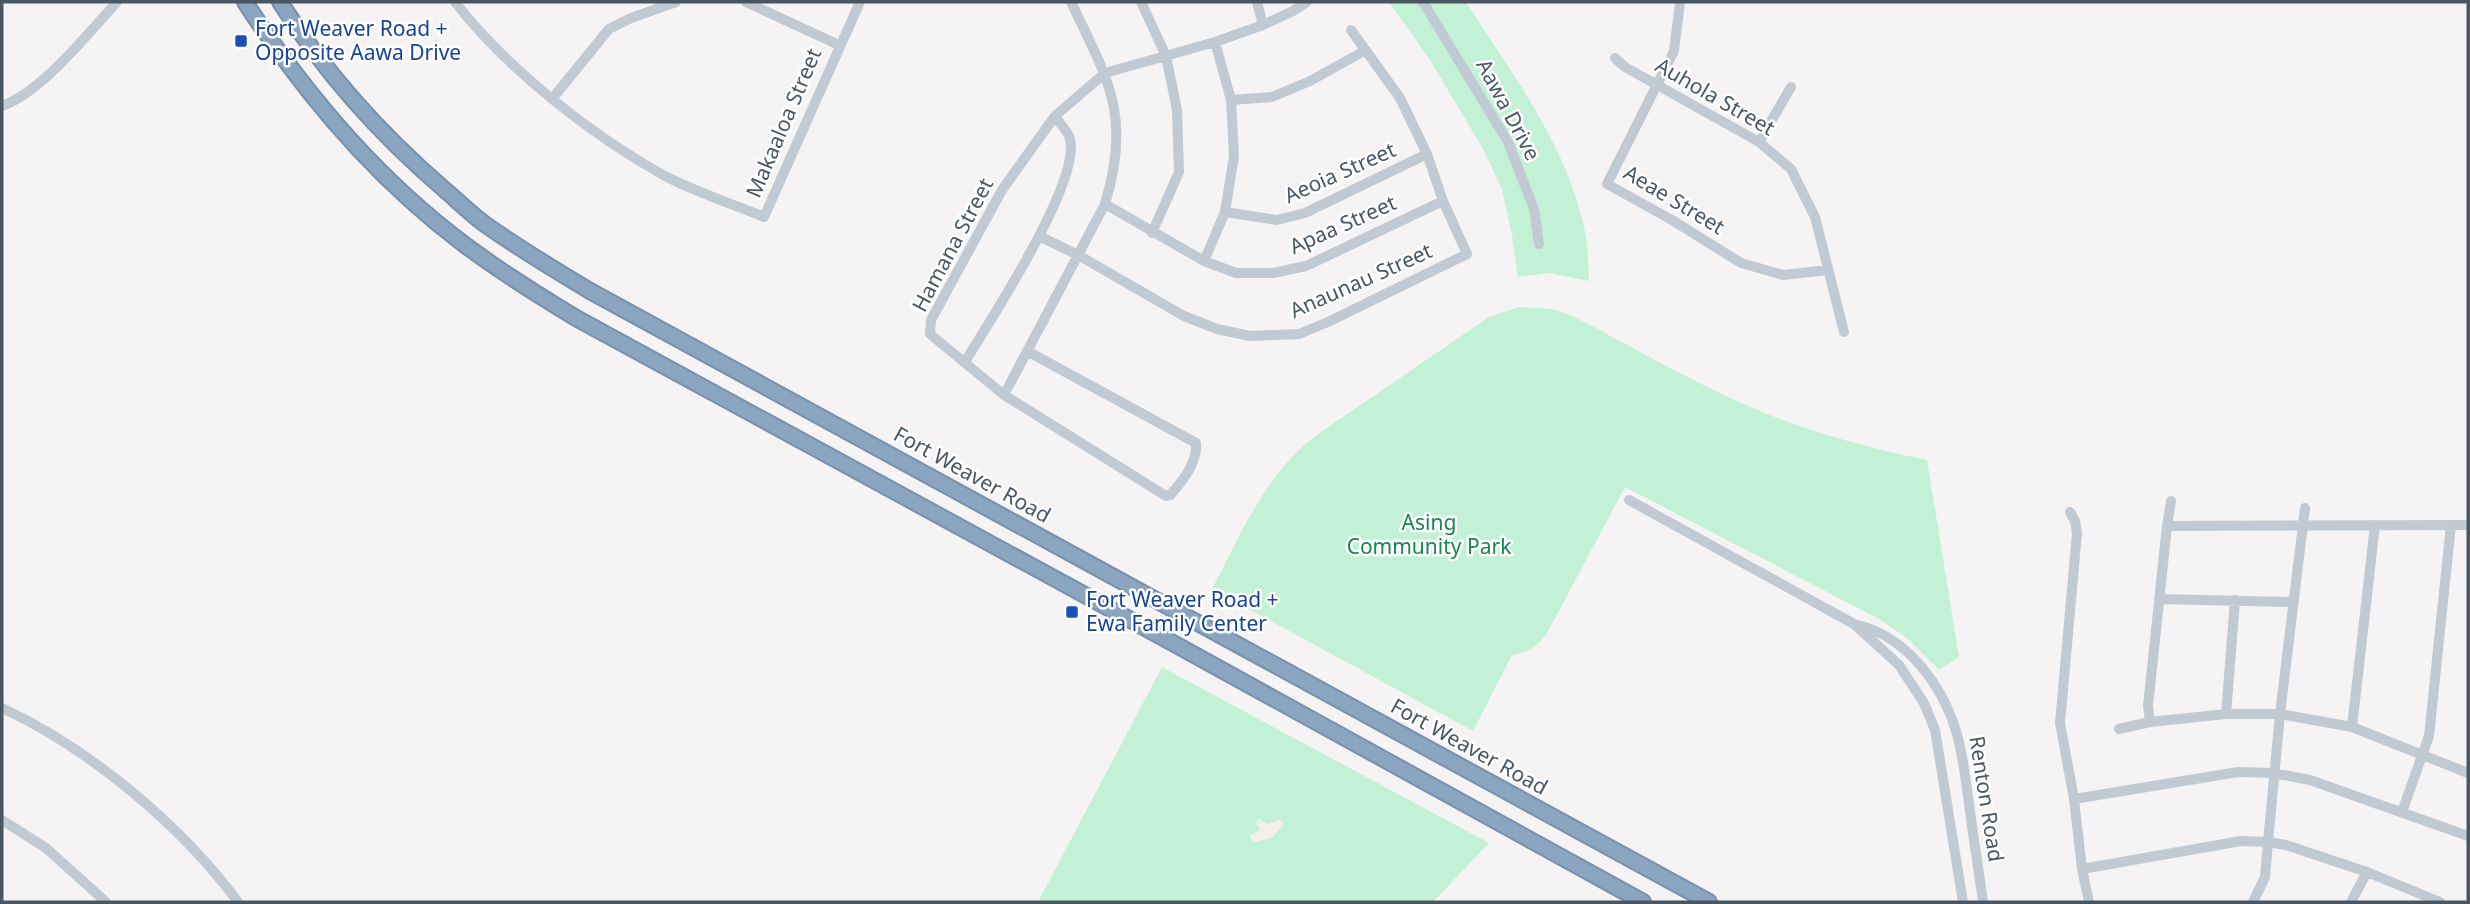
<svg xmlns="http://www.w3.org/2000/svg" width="2470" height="904" viewBox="0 0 2470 904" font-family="'Noto Sans',sans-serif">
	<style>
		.green { fill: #c3f1d5 }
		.sand { fill: #f5f0e5 }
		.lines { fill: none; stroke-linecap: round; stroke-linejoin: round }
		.highway-casing { stroke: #7690ad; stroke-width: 18 }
		.minor { stroke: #c1cad2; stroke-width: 10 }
		.highway { stroke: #8ba5c1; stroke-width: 14 }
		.transit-dot { fill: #1a4fb4; stroke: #fff; stroke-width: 2.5 }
		.labels { text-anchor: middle; stroke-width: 5; stroke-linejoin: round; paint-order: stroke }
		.transit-label { font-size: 21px; fill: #164399; stroke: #fff; text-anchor: start }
		.street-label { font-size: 21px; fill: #4a5661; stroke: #fff }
		.park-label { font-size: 21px; fill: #17864f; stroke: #fff }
	</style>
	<rect width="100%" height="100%" fill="#f5f3f3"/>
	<path class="green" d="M1389,2H1466C1512,74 1568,146 1585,232C1588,248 1588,265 1589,281L1549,273L1518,277L1512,235L1502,189L1483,149L1430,60Z
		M1519,307L1552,309L1573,316C1628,345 1682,376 1739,402C1798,429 1862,447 1927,460L1959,657L1939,670L1907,638L1879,619L1625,487L1546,635C1538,646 1525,653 1512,655L1473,731L1212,589C1242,532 1267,470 1321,432L1489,317Z
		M1162,667L1489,843L1433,902H1038Z"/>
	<path class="sand" d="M1258,819L1268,824L1280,820L1284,824L1272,838L1253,842L1250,836L1260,830L1256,823Z"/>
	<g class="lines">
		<defs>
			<path id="highway" d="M245,2C304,93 378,180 465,245C501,272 538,295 576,318L1171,642L1643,902
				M280,2C325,73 382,136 445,190C459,202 472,215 486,225C520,249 555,270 590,291L1709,902"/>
		</defs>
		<use href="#highway" class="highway-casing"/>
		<path class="minor" d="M455,2C507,69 591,135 665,176C696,192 732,204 764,217L860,2
			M746,2L839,45
			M1141,2L1166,56L1177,110L1179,172L1152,233
			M1257,2L1263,25
			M1423,2L1508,142L1534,209L1539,244
			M1680,2L1674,51L1607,184L1672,220L1741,263L1783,275L1828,270
			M1615,58L1625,67L1759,142L1791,169L1815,217L1844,332
			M552,99L609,29L631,18L676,2
			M1231,100L1272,97L1310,81L1366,50
			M2,106C43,91 87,34 117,2
			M1759,142L1791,87
			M1105,204L1204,261L1236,273H1273L1306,266L1443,201
			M1225,212L1277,220L1305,213L1427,154
			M1039,236L1078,255L1184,316L1217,329L1250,336L1299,334L1328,322L1467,254L1443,201L1427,154L1400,98L1351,30
			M1204,261L1225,212L1234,156L1231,100L1215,42
			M1027,351L1196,443C1198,462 1182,482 1170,495L1166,496L1004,395L930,334L931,320L1002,190L1055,116L1105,73L1215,42L1263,25L1293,11L1307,2
			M965,362C990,320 1081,183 1070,139C1068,131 1059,123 1055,116
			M1004,395L1105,204C1132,115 1108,80 1071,2
			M1629,500L1854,624L1899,665L1924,703L1935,730L1963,902
			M2305,508L2280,714L2352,727L2468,773
			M2070,512L2075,521L2077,533L2060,723L2074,799L2082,869L2241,841L2268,842L2265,877L2253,902
			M2167,526L2171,501
			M2159,599L2292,602
			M1858,625C1907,637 1942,685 1956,731C1964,757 1966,785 1970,811C1974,842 1979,872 1983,902
			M2,708C89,748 181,825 238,902
			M2226,714L2235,600
			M2352,727L2375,525
			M2119,729L2150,722
			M2074,799L2238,772L2274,773L2310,780L2468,836
			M2402,812L2429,736L2451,525
			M2,820L46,848L106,902
			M2082,869L2089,902
			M2367,872L2286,845L2268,842L2280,714H2226L2150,722L2148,706L2167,526L2468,525
			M2351,902L2367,872L2440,902"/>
		<use href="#highway" class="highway"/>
	</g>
	<g class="transit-dot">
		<rect x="234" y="34" width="14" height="14" rx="3.5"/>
		<rect x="1065" y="605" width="14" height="14" rx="3.5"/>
	</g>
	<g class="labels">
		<g class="transit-label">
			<text x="255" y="36">Fort Weaver Road +<tspan x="255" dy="24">Opposite Aawa Drive</tspan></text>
			<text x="1086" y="607">Fort Weaver Road +<tspan x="1086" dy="24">Ewa Family Center</tspan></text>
		</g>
		<g class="street-label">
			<text transform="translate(1715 97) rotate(30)" y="7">Auhola Street</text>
			<text transform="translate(1508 110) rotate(62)" y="7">Aawa Drive</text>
			<text transform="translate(784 123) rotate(-67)" y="7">Makaaloa Street</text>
			<text transform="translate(1340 173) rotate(-24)" y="7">Aeoia Street</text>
			<text transform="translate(1674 200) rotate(31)" y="7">Aeae Street</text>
			<text transform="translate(1343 225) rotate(-24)" y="7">Apaa Street</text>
			<text transform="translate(953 245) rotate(-62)" y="7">Hamana Street</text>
			<text transform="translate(1361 281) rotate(-24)" y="7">Anaunau Street</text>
			<text transform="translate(972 475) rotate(29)" y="7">Fort Weaver Road</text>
			<text transform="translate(1469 747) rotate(29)" y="7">Fort Weaver Road</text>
			<text transform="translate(1986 799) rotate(81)" y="7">Renton Road</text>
		</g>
		<g class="park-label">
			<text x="1429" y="530">Asing<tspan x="1429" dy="24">Community Park</tspan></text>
		</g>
	</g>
	<rect width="2470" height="904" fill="none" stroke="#4a5661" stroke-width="7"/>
</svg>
